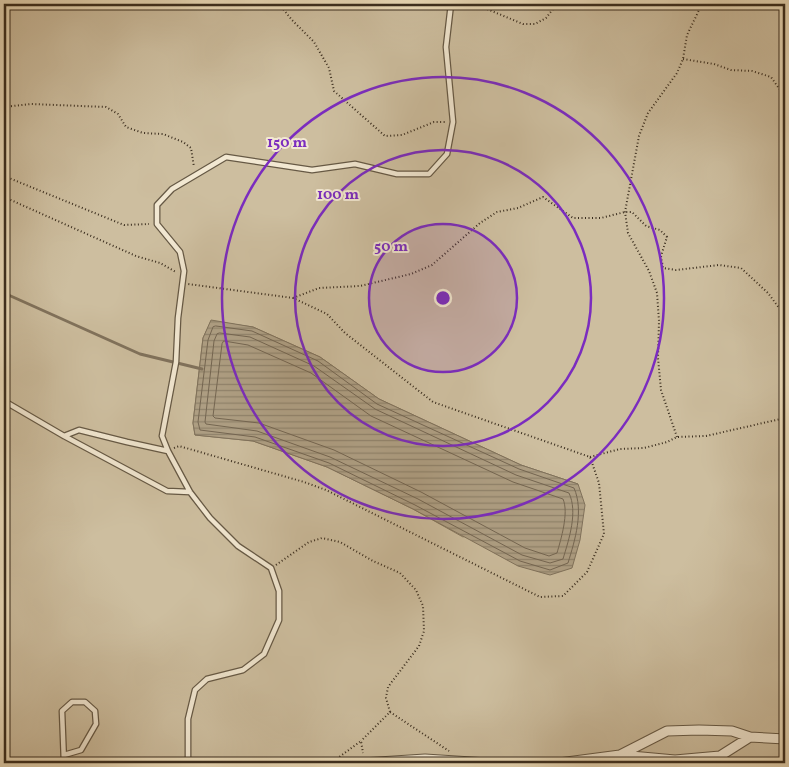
<svg xmlns="http://www.w3.org/2000/svg" width="789" height="767" viewBox="0 0 789 767" font-family="Vollkorn,serif">
	<style>
		.green { fill: #cdbe9f; stroke: #84765e; fill-rule: evenodd }
		.water { fill: url(#water-rules); stroke: #80725c }
		.lines { fill: none; stroke-linecap: round; stroke-linejoin: round }
		.shore { stroke: #746652; stroke-width: 1 }
		.stream { stroke: #80725c; stroke-width: 3 }
		.lane-casing { stroke: #665945; stroke-width: 7 }
		.street-casing { stroke: #665945; stroke-width: 11 }
		.path { stroke: #3a2d1e; stroke-width: 2; stroke-dasharray: 1 2.5; stroke-linecap: butt }
		.lane { stroke: #f2e8d2; stroke-width: 4.5 }
		.street { stroke: #f2e8d2; stroke-width: 9 }
		.ring { fill: none; stroke: #7b2cbf; stroke-width: 2.5 }
		.centre { fill: #7b2cbf; stroke: #f2e8d2; stroke-width: 2.5 }
		.ring-label { font-size: 15px; text-anchor: middle; font-weight: bold; fill: #7b2cbf; stroke: #f2e8d2; stroke-width: 4; stroke-linejoin: round; paint-order: stroke }
	</style>
	<defs>
		<pattern id="water-rules" width="6" height="5" patternUnits="userSpaceOnUse" patternTransform="scale(1.25)"><rect width="6" height="5" fill="#afa085"/><path d="M0 2.5h6" fill="none" stroke="#8f836c"/></pattern>
	</defs>
	<rect width="100%" height="100%" fill="#ebdcba"/>
	<filter id="stains"><feTurbulence type="fractalNoise" baseFrequency=".004" numOctaves="4"/><feColorMatrix values="0 0 0 0 .2 0 0 0 0 .09 0 0 0 0 .02 0 0 0 .5 -.17"/></filter>
	<radialGradient id="worn" r=".72"><stop offset=".6" stop-color="#630" stop-opacity="0"/><stop offset="1" stop-color="#630" stop-opacity=".3"/></radialGradient>
	<path class="green" d="M4,4H785V763H4ZM211,321L253,327L320,357L379,399L521,465L578,484L463,537L413,509L327,467L253,441L195,435L193,423L203,338Z"/>
	<path class="water" d="M211,320L253,327L320,357L379,399L521,465L578,484L585,505L580,540L572,568L550,575L518,566L413,509L327,467L253,441L195,435L193,423L203,338Z"/>
	<g class="lines">
		<path class="shore" d="M216,326L252,331L318,361L377,404L519,469L574,488C584,511 575,540 568,563L550,570L520,561L415,505L329,463L255,437L200,430L198,422L208,340L213,327Z
			M220,333L250,337L314,366L375,409L516,475L569,493C578,512 569,539 563,559L550,563L522,555L418,499L330,457L257,431L206,424L205,422L214,341L217,334Z
			M224,341L248,345L311,373L371,416L513,482L563,499C569,513 561,539 557,553L549,556L525,548L421,492L334,450L259,423L215,418L213,416L222,344Z"/>
		<path class="stream" d="M4,293L140,354L202,369"/>
		<defs>
			<path id="lane" d="M4,401L64,436L167,491L190,492
				M64,436L79,430L127,442L168,451
				M64,755L81,750L96,724L95,711L85,702H72L62,711L64,763
				M188,763V719L195,690L207,679L243,670L264,654L279,620V591L271,568L238,546L210,518L190,492L168,451L162,436L176,362L178,318L184,271L180,252L157,224V205L172,189L226,157L312,170L355,164L397,174H429L447,154L453,122L446,47L451,4"/>
			<path id="street" d="M620,755L667,731L699,730L732,731L750,737L785,739
				M363,763L425,759L487,763
				M511,763H559L620,755L675,760L720,756L750,737"/>
		</defs>
		<use href="#lane" class="lane-casing"/>
		<use href="#street" class="street-casing"/>
		<path class="path" d="M279,4L292,20L314,42L329,68L334,91L385,136L402,135L434,122H446
			M467,4L482,7L523,24H535L546,18L557,4
			M683,59L714,64L731,70L752,71L771,77L785,97
			M4,107L31,104L106,107L118,114L126,127L143,133L163,134L183,142L191,148L194,167
			M4,176L124,225L149,224
			M4,197L136,256L160,263L176,272
			M293,298L319,288L360,286L411,274L432,265L480,223L497,212L518,208L543,197L573,218H601L625,212H632L646,226L660,230L667,237L661,256L663,268L676,270L719,265L741,268L768,293L785,316
			M677,437L661,390L658,358L659,321L657,293L649,271L628,233L625,212L639,136L648,113L677,73L683,59L687,35L702,4
			M174,448L179,446L304,482L326,490L540,597L563,596L587,572L604,534L599,483L590,457L433,402L345,333L327,314L293,298L188,284
			M590,457L620,449L644,448L667,442L677,437L706,436L785,418
			M276,565L309,542L322,538L340,542L373,561L400,573L416,590L423,606L424,631L419,646L388,687L386,698L390,712L361,741
			M390,712L449,751
			M331,763L361,741L363,753
			M748,763L785,760"/>
		<use href="#lane" class="lane"/>
		<use href="#street" class="street"/>
	</g>
	<circle cx="443" cy="298" r="74" fill="#7b2cbf" fill-opacity=".12"/>
	<g class="ring">
		<circle cx="443" cy="298" r="74"/>
		<circle cx="443" cy="298" r="148"/>
		<circle cx="443" cy="298" r="221"/>
	</g>
	<circle cx="443" cy="298" r="8" class="centre"/>
	<g class="ring-label">
		<text x="287" y="147">150 m</text>
		<text x="338" y="199">100 m</text>
		<text x="391" y="251">50 m</text>
	</g>
	<rect width="789" height="767" fill="none" stroke="#ebdcba" stroke-width="20"/>
	<rect x="5" y="5" width="779" height="757" fill="none" stroke="#3a2d1e" stroke-width="2.5"/>
	<rect x="10" y="10" width="769" height="747" fill="none" stroke="#3a2d1e"/>
	<rect width="100%" height="100%" filter="url(#stains)"/>
	<rect width="100%" height="100%" fill="url(#worn)"/>
</svg>
